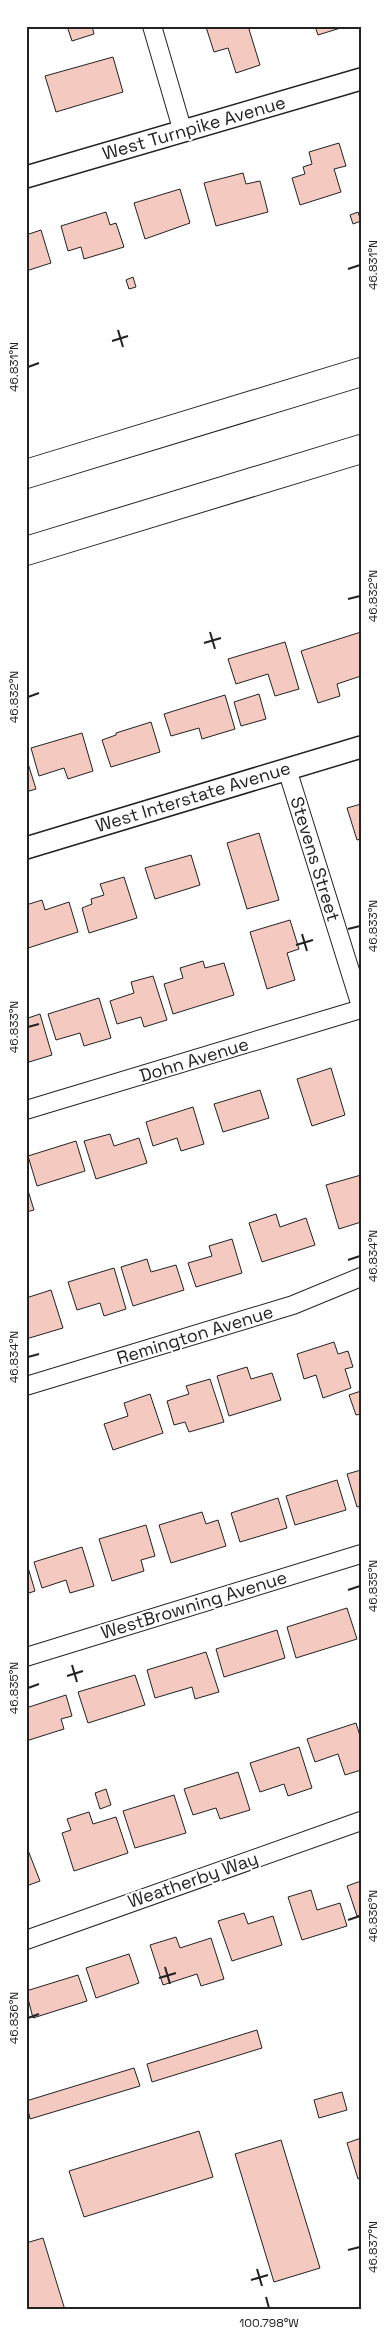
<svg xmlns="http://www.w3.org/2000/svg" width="387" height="2336" viewBox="0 0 387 2336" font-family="'Space Grotesk',sans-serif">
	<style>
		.building { fill: #f3c9c0; stroke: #222 }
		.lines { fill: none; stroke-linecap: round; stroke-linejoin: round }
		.minor-casing { stroke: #222; stroke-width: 20 }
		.tertiary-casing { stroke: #222; stroke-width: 24 }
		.motorway-casing { stroke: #222; stroke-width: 30 }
		.minor { stroke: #fff; stroke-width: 18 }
		.tertiary { stroke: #fff; stroke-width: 21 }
		.motorway { stroke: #fff; stroke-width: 28 }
		.ticks { fill: none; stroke: #222; stroke-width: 2 }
		.labels { text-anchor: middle; stroke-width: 4; stroke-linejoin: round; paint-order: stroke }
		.street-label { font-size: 18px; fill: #222; stroke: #fff }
		.neatline { fill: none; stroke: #222; stroke-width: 2 }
		.ticks-label { font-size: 12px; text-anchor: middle; fill: #222 }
	</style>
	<rect width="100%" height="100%" fill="#fff"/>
	<path class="building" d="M67,26H92L94,34L72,41Z
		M248,26L260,65L236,73L228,48L214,52L206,27Z
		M315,26H347L318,35Z
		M113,57L123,92L56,112L45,76Z
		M339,143L346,166L334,169L341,192L300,205L292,178L305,174L303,167L312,164L309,152Z
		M243,173L246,184L260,181L268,212L216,226L204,183Z
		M180,189L190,223L145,239L134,203Z
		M106,212L110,225L116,223L124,247L84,259L81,247L68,251L61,226Z
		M358,212L361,221L353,224L350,215Z
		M41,230L51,263L26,271V235Z
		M133,277L136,287L129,289L126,280Z
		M361,632V676L337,684L340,696L318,703L301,651Z
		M285,642L299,689L275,696L268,674L236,684L228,659Z
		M259,694L266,719L241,726L234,702Z
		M225,695L235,729L202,739L199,728L171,736L164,714Z
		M151,722L160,752L111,767L102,740L116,735V733Z
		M82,733L93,771L68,779L64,768L39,776L31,748Z
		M26,757L36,789L26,792Z
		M361,804V839L357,840L347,808Z
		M259,833L279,900L247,909L227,843Z
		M191,855L200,885L155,899L145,868Z
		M124,877L137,918L89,933L82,908L92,904L91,899L104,895L100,884Z
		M42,900L45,910L69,902L78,932L28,948L26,905Z
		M290,920L299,949L287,953L295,980L267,989L250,932Z
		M203,961L205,968L224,963L234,995L173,1014L164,984L183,978L180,968Z
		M153,976L167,1020L144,1027L141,1017L117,1024L110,1001L134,993L131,982Z
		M99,998L111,1038L84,1046L80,1033L56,1040L48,1014Z
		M26,1011L28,1018L40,1014L52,1055L29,1062L26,1053Z
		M331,1068L345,1115L312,1126L297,1079Z
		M260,1090L269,1118L223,1132L214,1104Z
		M193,1107L204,1144L181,1151L177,1138L153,1146L146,1122Z
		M110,1134L114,1146L139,1138L147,1163L96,1179L84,1141Z
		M76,1141L85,1171L37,1186L28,1156Z
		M361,1175V1222L339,1229L326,1185Z
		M26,1184L34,1210L26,1212Z
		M276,1214L280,1227L306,1218L315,1245L262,1262L249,1223Z
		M232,1239L242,1273L196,1287L188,1263L212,1256L209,1246Z
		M147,1259L151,1272L176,1265L184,1290L133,1306L121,1267Z
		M114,1268L126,1309L104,1316L100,1303L77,1310L68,1282Z
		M51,1290L63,1328L26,1339V1298Z
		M334,1342L338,1354L348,1351L353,1367L345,1369L351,1388L323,1398L316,1375L304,1379L297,1354Z
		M247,1367L251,1379L272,1373L281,1400L229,1416L217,1376Z
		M210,1379L224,1422L189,1432L185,1422L174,1425L167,1401L189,1394L186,1386Z
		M361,1391V1414L356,1415L349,1395Z
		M150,1394L163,1433L113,1450L104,1424L128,1416L124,1403Z
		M361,1470V1506L357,1507L347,1474Z
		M337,1480L346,1510L295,1525L286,1496Z
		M278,1498L287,1528L240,1542L231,1513Z
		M202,1512L206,1524L218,1520L226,1546L171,1563L159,1525Z
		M146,1525L155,1556L141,1560L144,1571L112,1581L99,1539Z
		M82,1547L94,1586L70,1593L66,1580L42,1588L34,1562Z
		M27,1564L35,1591L26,1594V1565Z
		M347,1608L357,1639L296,1658L287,1627Z
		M277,1630L285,1658L224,1677L216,1649Z
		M206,1652L219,1692L195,1699L192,1687L155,1698L147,1670Z
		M135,1675L145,1705L88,1723L78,1692Z
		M66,1695L72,1716L61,1719L64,1729L26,1741V1708Z
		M356,1723L361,1739V1770L345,1775L338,1754L315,1762L307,1739Z
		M299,1747L312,1788L288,1796L284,1784L260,1792L250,1763Z
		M238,1772L250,1810L220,1819L216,1808L193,1815L184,1789Z
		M106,1789L111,1805L100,1809L95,1793Z
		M174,1795L186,1833L135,1848L123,1811Z
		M89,1812L93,1824L116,1817L128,1853L74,1871L62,1833L71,1830L67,1819Z
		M26,1845L40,1881L26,1886Z
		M361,1881V1915L357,1916L347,1886Z
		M311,1890L317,1910L340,1903L347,1926L302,1940L288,1897Z
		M244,1913L248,1924L273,1916L282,1945L232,1961L218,1921Z
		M176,1937L180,1948L211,1938L224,1979L201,1986L197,1974L163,1985L150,1945Z
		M129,1954L139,1983L96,1998L86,1968Z
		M78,1975L87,2001L33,2018L26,1991Z
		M257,2030L262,2048L152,2082L147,2064Z
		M134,2068L140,2086L30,2119L26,2101Z
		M342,2092L347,2110L319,2118L314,2100Z
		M199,2131L213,2177L84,2217L69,2171Z
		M361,2138V2178L358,2179L347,2143Z
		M281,2140L320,2268L274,2282L235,2154Z
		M43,2238L65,2310H26V2243Z"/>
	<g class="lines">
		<defs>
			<path id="minor" d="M152,26L183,132
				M287,769L361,1006
				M26,1110L361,1009
				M26,1386L293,1305L361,1277
				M26,1657L361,1554
				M26,1940L361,1821"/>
			<path id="tertiary" d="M26,177L361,79
				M26,848L361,747"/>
			<path id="motorway" d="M26,474L361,372
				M26,551L361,449"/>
		</defs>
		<use href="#minor" class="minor-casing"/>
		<use href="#tertiary" class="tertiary-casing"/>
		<use href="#motorway" class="motorway-casing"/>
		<use href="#minor" class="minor"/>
		<use href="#tertiary" class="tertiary"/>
		<use href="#motorway" class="motorway"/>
	</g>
	<path class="ticks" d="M348,269L360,265M118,330L123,347M112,341L128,336M28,367L39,363M348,599L360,596M210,632L215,649M204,643L221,638M28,697L39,693M348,929L360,926M302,934L307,951M296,945L313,940M28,1027L39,1024M348,1260L360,1256M28,1357L39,1354M348,1590L360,1586M72,1665L77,1682M67,1676L83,1671M28,1688L39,1684M348,1920L360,1916M165,1967L170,1984M159,1978L176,1973M28,2018L39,2014M348,2250L360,2247M257,2269L262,2286M251,2280L268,2275M266,2297L269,2308"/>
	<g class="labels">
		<g class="street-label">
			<text transform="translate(194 128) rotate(-16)" y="6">West Turnpike Avenue</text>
			<text transform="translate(193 797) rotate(-17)" y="6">West Interstate Avenue</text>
			<text transform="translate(315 859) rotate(73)" y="6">Stevens Street</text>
			<text transform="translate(194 1060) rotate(-17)" y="6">Dohn Avenue</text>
			<text transform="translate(195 1335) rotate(-17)" y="6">Remington Avenue</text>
			<text transform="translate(194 1605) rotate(-17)" y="6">WestBrowning Avenue</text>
			<text transform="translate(193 1880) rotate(-19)" y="6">Weatherby Way</text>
		</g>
	</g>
	<rect width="387" height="2336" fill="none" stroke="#ffffff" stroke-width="55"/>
	<rect x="28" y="28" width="332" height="2280" class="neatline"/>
	<g class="ticks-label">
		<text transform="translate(373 265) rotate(-90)" y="4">46.831°N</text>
		<text transform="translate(14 367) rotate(-90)" y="4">46.831°N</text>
		<text transform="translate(373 596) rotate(-90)" y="4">46.832°N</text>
		<text transform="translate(14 697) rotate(-90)" y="4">46.832°N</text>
		<text transform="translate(373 926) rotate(-90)" y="4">46.833°N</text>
		<text transform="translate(14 1027) rotate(-90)" y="4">46.833°N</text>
		<text transform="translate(373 1256) rotate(-90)" y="4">46.834°N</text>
		<text transform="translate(14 1357) rotate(-90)" y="4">46.834°N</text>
		<text transform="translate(373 1586) rotate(-90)" y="4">46.835°N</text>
		<text transform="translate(14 1688) rotate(-90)" y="4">46.835°N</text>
		<text transform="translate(373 1916) rotate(-90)" y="4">46.836°N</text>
		<text transform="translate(14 2018) rotate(-90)" y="4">46.836°N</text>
		<text transform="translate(373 2247) rotate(-90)" y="4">46.837°N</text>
		<text x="269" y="2327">100.798°W</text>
	</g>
</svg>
